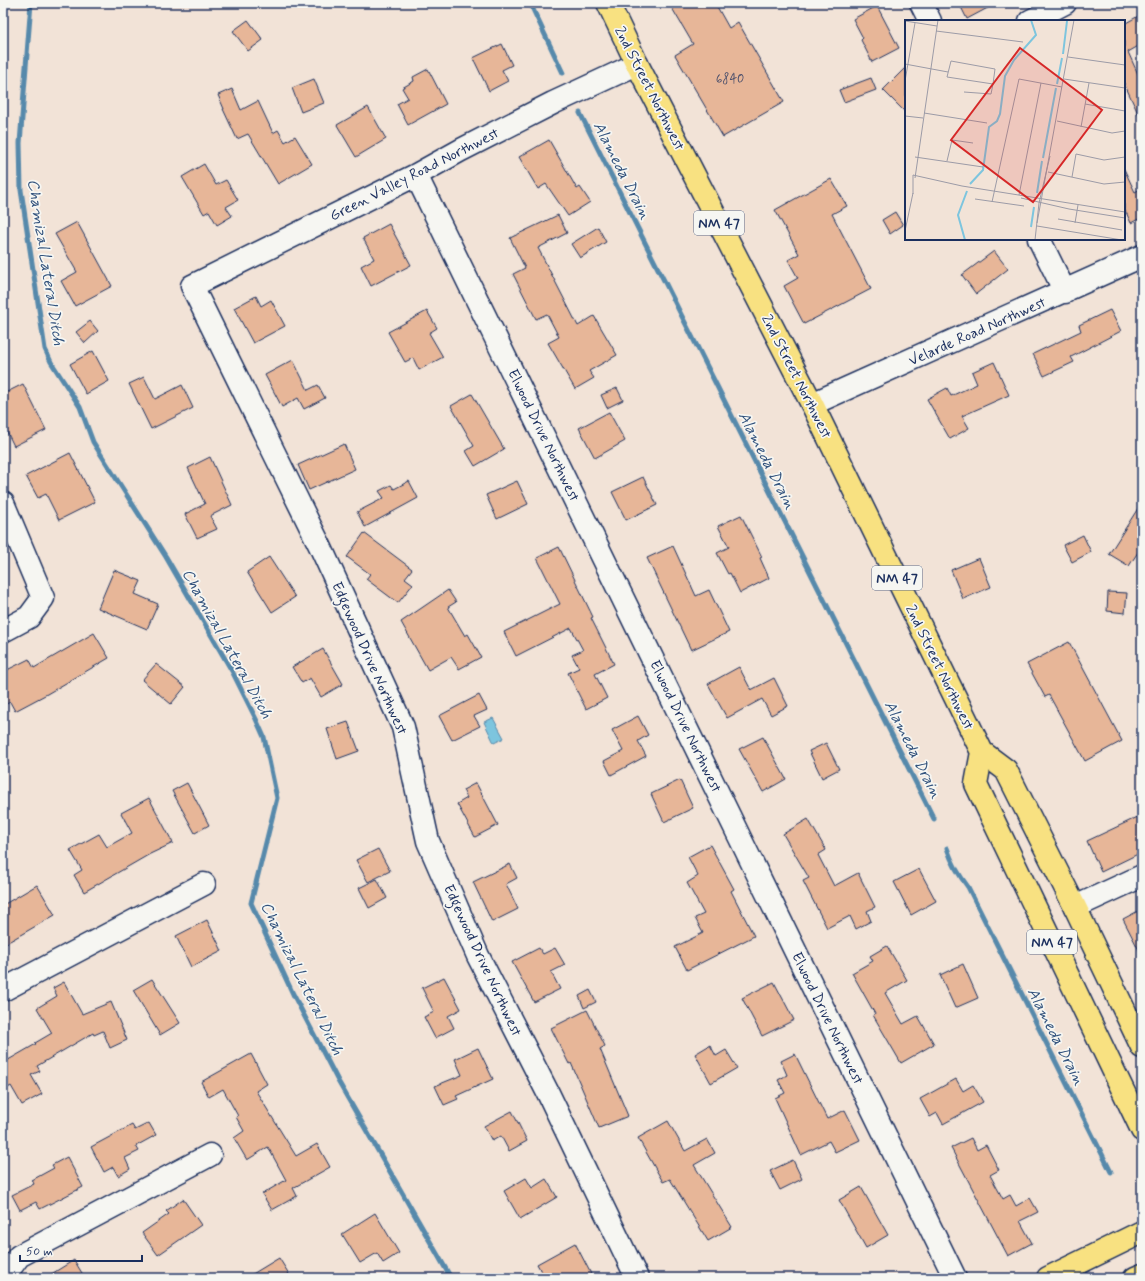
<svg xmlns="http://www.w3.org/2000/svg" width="1145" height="1281" viewBox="0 0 1145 1281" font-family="Mynerve,sans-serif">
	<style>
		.water { fill: #7dc5de; stroke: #5689ab }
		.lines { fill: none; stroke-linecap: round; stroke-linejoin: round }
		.stream { stroke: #5689ab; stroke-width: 5 }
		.building { fill: #e7b698; stroke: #1b2f5e }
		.minor-casing { stroke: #1b2f5e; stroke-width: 25 }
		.major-casing { stroke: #1b2f5e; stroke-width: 25 }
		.minor { stroke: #f6f6f2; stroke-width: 22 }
		.major { stroke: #f8e181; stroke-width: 22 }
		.labels { text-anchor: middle; stroke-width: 3.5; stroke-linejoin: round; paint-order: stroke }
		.number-label { font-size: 13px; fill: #4e516c }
		.shield { fill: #f6f6f2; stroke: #5d6b8a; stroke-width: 1 }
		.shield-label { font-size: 14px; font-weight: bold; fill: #1b2f5e }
		.street-label { font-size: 15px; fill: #1b2f5e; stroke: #f6f6f2 }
		.water-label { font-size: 16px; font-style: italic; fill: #34547e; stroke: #f6f6f2 }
		.inset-river { fill: none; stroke: #7dc5de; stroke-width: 2 }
		.inset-road { fill: none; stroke: #9c9ba7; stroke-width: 1 }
		.view { fill: #d62828; fill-opacity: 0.15; stroke: #d62828; stroke-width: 2 }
		.inset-edge { fill: none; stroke: #1b2f5e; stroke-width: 2 }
	</style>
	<rect width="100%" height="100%" fill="#f2e3d7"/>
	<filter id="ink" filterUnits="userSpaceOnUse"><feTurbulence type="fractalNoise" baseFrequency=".025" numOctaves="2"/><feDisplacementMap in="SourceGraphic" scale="8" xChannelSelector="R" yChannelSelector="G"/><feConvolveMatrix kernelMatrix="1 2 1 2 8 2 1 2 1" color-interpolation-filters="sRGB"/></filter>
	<g filter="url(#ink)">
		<path class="water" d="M493,718L504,738L494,743L484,722Z"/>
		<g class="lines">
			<path class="stream" d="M31,3L20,143L21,190L45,349L51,362L80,407L93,442L166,557L232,671L256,719L264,737L277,798L251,903L293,994L338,1081L451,1278
				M530,3L563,73
				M580,113L934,819
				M947,848C952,863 958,874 968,887L1111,1172"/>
		</g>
		<path class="building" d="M669,3H715L729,28L738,22L784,102L723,137L675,55L693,44Z
			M959,3H997L967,19Z
			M877,6L899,48L872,62L861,40L863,38L853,19Z
			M1142,14V44L1128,52L1142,83V122L1124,83V24Z
			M248,20L263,40L248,51L233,31Z
			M502,44L512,65L502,70L508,81L489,91L473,58Z
			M906,67V113L883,90Z
			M428,69L446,104L408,125L397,104L408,98L402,88L414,81L413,77Z
			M871,78L876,90L844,102L839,90Z
			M314,79L324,103L301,112L292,88Z
			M232,89L241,110L258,101L273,133L278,130L285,142L295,136L312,164L278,184L248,134L237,139L223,109H224L218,95Z
			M368,107L386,139L356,157L337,125Z
			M549,140L577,189L580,187L590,202L568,216L546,184L538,189L519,157Z
			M204,164L216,185L226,180L238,200L226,207L232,216L217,225L209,211L204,214L182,177Z
			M1124,169L1135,192L1142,188V217L1131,223L1124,208Z
			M831,179L847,206L832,214L871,289L804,324L784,286L798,278L788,260L799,254L775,210Z
			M895,212L903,225L890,234L882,220Z
			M558,215L567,233L538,248L578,326L594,316L617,355L589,371L594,378L575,389L548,343L559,337L547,314L536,319L513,274L525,268L510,238Z
			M77,222L112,286L75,306L61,281L77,272L55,234Z
			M389,224L411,265L371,286L361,266L374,259L363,238Z
			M598,227L606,242L580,258L571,244Z
			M994,251L1008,269L976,294L962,275Z
			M256,296L261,306L271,300L285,326L253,343L234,308Z
			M1110,310L1121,331L1071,357L1074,362L1044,376L1033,354L1081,331L1079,325Z
			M427,311L437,328L429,333L443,357L419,370L413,358L405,362L388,332Z
			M90,321L98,331L85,343L76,332Z
			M93,351L109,381L86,394L70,364Z
			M293,360L308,390L318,385L325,398L304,409L298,398L282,407L265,375Z
			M994,362L1009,395L962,416L969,428L950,439L927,399L947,388L951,396L977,384L972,372Z
			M144,377L155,399L182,385L193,408L151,429L129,384Z
			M23,384L46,430L14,446L3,424V394Z
			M617,388L623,400L607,408L601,395Z
			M472,394L504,449L475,466L466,451L474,446L451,406Z
			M609,412L625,441L595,458L579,428Z
			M344,444L355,469L309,490L298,465Z
			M70,453L95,502L59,520L46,494L38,498L26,476Z
			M210,457L232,505L210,516L217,529L197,538L185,514L205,504L188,468Z
			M643,477L657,505L626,520L612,492Z
			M409,481L418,498L365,527L357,512L384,498L379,491L391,485L394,489Z
			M517,481L528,504L497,519L486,495Z
			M1142,502V546L1129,566L1109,554Z
			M741,515L762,557L760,558L769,578L740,593L730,573L728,574L717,553L729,547L718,526Z
			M364,533L412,569L405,578L413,584L398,603L366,579L370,574L347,557Z
			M1083,535L1091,552L1072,562L1063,545Z
			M673,546L696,596L709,590L729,632L691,650L647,558Z
			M559,547L593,617L591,618L614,664L595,674L607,698L586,709L568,673L579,668L572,655L583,650L571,628L516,656L504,632L560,604L537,558Z
			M269,557L295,597L272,612L247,572Z
			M979,558L991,587L963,599L951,570Z
			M114,570L141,581L135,594L158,604L147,629L98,608Z
			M448,590L456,602L448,607L465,636L468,634L481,657L459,669L451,657L428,670L401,622Z
			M1108,592L1127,593L1125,613L1107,611Z
			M94,633L109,658L47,694L15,711L10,702L3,706V672L29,659L34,668Z
			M1069,642L1122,741L1085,761L1049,695L1045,697L1027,664Z
			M323,649L343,684L321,697L310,678L302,683L292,667Z
			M156,664L185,687L171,704L142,680Z
			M739,667L751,690L774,678L788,706L771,715L762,699L727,718L708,684Z
			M479,695L487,710L474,716L480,726L452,740L439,716Z
			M638,716L648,735L638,741L646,756L611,775L604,761L623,751L612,730Z
			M348,722L359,751L337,759L327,729Z
			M763,737L786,779L763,792L739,749Z
			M826,743L839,769L822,778L809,751Z
			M680,780L693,808L664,822L651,794Z
			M187,783L209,825L195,833L172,791Z
			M476,783L498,825L475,837L457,804L467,798L463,790Z
			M149,798L173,843L150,854L84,892L74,875L82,870L70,850L99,834L107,847L132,833L121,813Z
			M1142,815V852L1101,872L1087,841Z
			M808,819L826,850L818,855L834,886L858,873L875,907L867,911L871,921L856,929L850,916L827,928L803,881L809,878L783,834Z
			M710,845L734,889L731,891L754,936L687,970L675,947L703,933L695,918L704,914L687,883L698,876L688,857Z
			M378,849L390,871L368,882L356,860Z
			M510,864L517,878L506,884L518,909L492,922L473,882Z
			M919,869L936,901L911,915L894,882Z
			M377,879L387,898L369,908L359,888Z
			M37,885L55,915L3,945V905Z
			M1142,909V956L1123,919Z
			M207,920L222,951L191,967L176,936Z
			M887,946L907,980L885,993L903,1024L918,1016L934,1044L901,1063L873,1015L875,1014L852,973L873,961L870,956Z
			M539,948L543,954L555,948L565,965L551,972L560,989L534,1002L512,962Z
			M963,964L978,998L955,1008L940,975Z
			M444,977L461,1009L448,1016L454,1028L435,1038L424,1017L434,1012L422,988Z
			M152,979L180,1023L160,1035L133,990Z
			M64,982L82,1014L111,1002L127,1040L110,1048L103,1031L94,1035L93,1033L37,1066L40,1071L31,1075L42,1094L22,1105L11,1086L3,1091V1063L36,1044L35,1043L52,1033L37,1008L57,996L53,988Z
			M774,982L794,1020L762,1036L742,998Z
			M590,990L596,1002L584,1008L579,996Z
			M587,1010L605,1046L600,1049L628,1116L599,1128L571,1063L569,1064L551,1028Z
			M710,1045L716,1056L726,1050L737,1068L711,1083L695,1054Z
			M478,1048L493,1079L456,1096L458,1099L444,1105L435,1086L462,1075L455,1059Z
			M251,1054L267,1084L256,1091L296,1156L317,1144L330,1167L293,1188L297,1196L272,1210L262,1194L286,1180L268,1147L247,1160L234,1138L244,1131L236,1117L238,1116L223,1089L209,1097L201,1082Z
			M795,1054L827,1119L845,1110L860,1140L835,1152L829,1141L801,1155L775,1098L785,1093L778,1080L787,1075L781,1061Z
			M956,1079L963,1091L973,1085L983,1102L943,1124L937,1113L930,1117L920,1099Z
			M512,1111L527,1141L509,1151L501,1136L492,1141L484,1126Z
			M668,1121L685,1151L707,1139L715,1153L694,1165L732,1227L708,1241L670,1179L663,1182L638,1138Z
			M149,1123L156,1135L136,1146L139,1151L125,1158L130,1169L118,1176L113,1167L104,1172L91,1147L132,1125L135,1130Z
			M971,1138L977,1150L986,1145L999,1170L990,1175L1003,1199L1010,1195L1016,1206L1030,1198L1038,1212L1020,1221L1032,1243L1008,1256L951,1148Z
			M67,1157L83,1187L40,1209L36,1202L20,1210L12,1195L34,1184L32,1180L54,1168L52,1165Z
			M793,1160L802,1179L780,1190L770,1171Z
			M526,1178L532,1188L546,1179L557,1197L520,1219L504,1191Z
			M861,1187L888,1235L866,1248L839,1200Z
			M183,1199L201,1225L158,1255L142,1233L169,1214L166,1211Z
			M375,1213L399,1253L383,1263L377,1253L360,1263L342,1234Z
			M575,1243L591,1274L583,1278H545L537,1264Z
			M279,1258L289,1274L282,1278H246Z
			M74,1260L85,1278H45Z"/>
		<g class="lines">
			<defs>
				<path id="minor" d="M921,3L930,21
					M1030,21L1065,3
					M416,175L955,1278
					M1039,239L1065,292
					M812,404L1142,256
					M3,503L43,598L29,617L3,631
					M1075,907L1142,876
					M3,990L204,884
					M5,1278L11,1267L19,1256L210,1155
					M637,1278L548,1093L478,956L428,841L403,727L321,548L192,286L416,175L461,150L553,103L637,64"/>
				<path id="major" d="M608,3L637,64L812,404L982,752L1006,770L1075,907L1142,1047
					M982,752L976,784L1142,1130
					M1048,1278L1142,1232
					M1135,1278L1142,1275"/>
			</defs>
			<use href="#minor" class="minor-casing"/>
			<use href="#major" class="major-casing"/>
			<use href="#minor" class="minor"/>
			<use href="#major" class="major"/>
		</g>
	</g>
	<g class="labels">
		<g class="number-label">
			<text x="730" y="83">6840</text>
		</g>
		<g class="shield">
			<rect x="694" y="211" width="50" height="24" rx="3"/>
			<rect x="872" y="566" width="50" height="24" rx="3"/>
			<rect x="1027" y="930" width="50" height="24" rx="3"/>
		</g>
		<g class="shield-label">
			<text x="719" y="228">NM 47</text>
			<text x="897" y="583">NM 47</text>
			<text x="1052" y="947">NM 47</text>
		</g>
		<g class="street-label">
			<text transform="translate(650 88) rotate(63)" y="5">2nd Street Northwest</text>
			<text transform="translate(414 174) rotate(-27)" y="5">Green Valley Road Northwest</text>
			<text transform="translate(977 331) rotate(-24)" y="5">Velarde Road Northwest</text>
			<text transform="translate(797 376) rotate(63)" y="5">2nd Street Northwest</text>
			<text transform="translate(544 435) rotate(64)" y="5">Elwood Drive Northwest</text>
			<text transform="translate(370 658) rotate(66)" y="5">Edgewood Drive Northwest</text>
			<text transform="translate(940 667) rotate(64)" y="5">2nd Street Northwest</text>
			<text transform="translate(686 726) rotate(64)" y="5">Elwood Drive Northwest</text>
			<text transform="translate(483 960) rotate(65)" y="5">Edgewood Drive Northwest</text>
			<text transform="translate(828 1018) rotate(64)" y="5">Elwood Drive Northwest</text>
		</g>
		<g class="water-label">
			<text transform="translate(623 170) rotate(63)" y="6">Alameda Drain</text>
			<text transform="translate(47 262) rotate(81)" y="6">Chamizal Lateral Ditch</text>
			<text transform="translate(768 460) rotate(63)" y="6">Alameda Drain</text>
			<text transform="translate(228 643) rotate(61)" y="6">Chamizal Lateral Ditch</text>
			<text transform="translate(914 749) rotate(63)" y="6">Alameda Drain</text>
			<text transform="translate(303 978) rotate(64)" y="6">Chamizal Lateral Ditch</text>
			<text transform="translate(1057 1036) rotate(63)" y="6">Alameda Drain</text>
		</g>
	</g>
	<g transform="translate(905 20)">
		<rect width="220" height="220" fill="#f2e3d7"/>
		<path class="inset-river" d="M158,34L162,1M152,64L157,38M138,138L151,68M65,164L78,150L84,107L92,101L95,94L100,56L109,40L131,15L126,0M132,173L137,141M126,207L129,187M60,220L53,195L62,171"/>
		<path class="inset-road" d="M0,1L32,6M31,11L118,22M163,37L220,45M0,44L43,52M159,59L220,68M0,61L10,3M59,72L86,74L88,64L90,49L46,41L42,57L88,64M180,84L220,91M19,93L82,103M0,96L18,98M152,101L207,113L220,111M176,107L184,63M10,137L78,147M42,141L47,120L68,123M143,152L199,164L220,162M167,157L171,134L199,140L220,137M10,158L33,0M8,174V155L57,166L220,192M114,175L136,63M116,178L164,189L220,198M70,179L119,186M87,182L114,59L157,67M153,199L217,210M132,203L169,0M170,203L173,185M132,206L217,220M0,211L8,173M130,220L134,183L145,136"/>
		<path class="view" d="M115,28L197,90L128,182L46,120Z"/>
		<rect width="220" height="220" class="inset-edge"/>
	</g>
	<rect width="1145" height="1281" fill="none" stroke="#f6f6f2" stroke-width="16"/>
	<rect x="8" y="8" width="1129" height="1265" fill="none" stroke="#1b2f5e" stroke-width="1.5" filter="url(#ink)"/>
	<path d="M20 1255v6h122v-6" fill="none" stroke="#1b2f5e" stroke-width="2"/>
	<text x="26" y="1255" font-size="12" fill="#1b2f5e" stroke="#f6f6f2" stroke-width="3" paint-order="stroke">50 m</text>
</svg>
